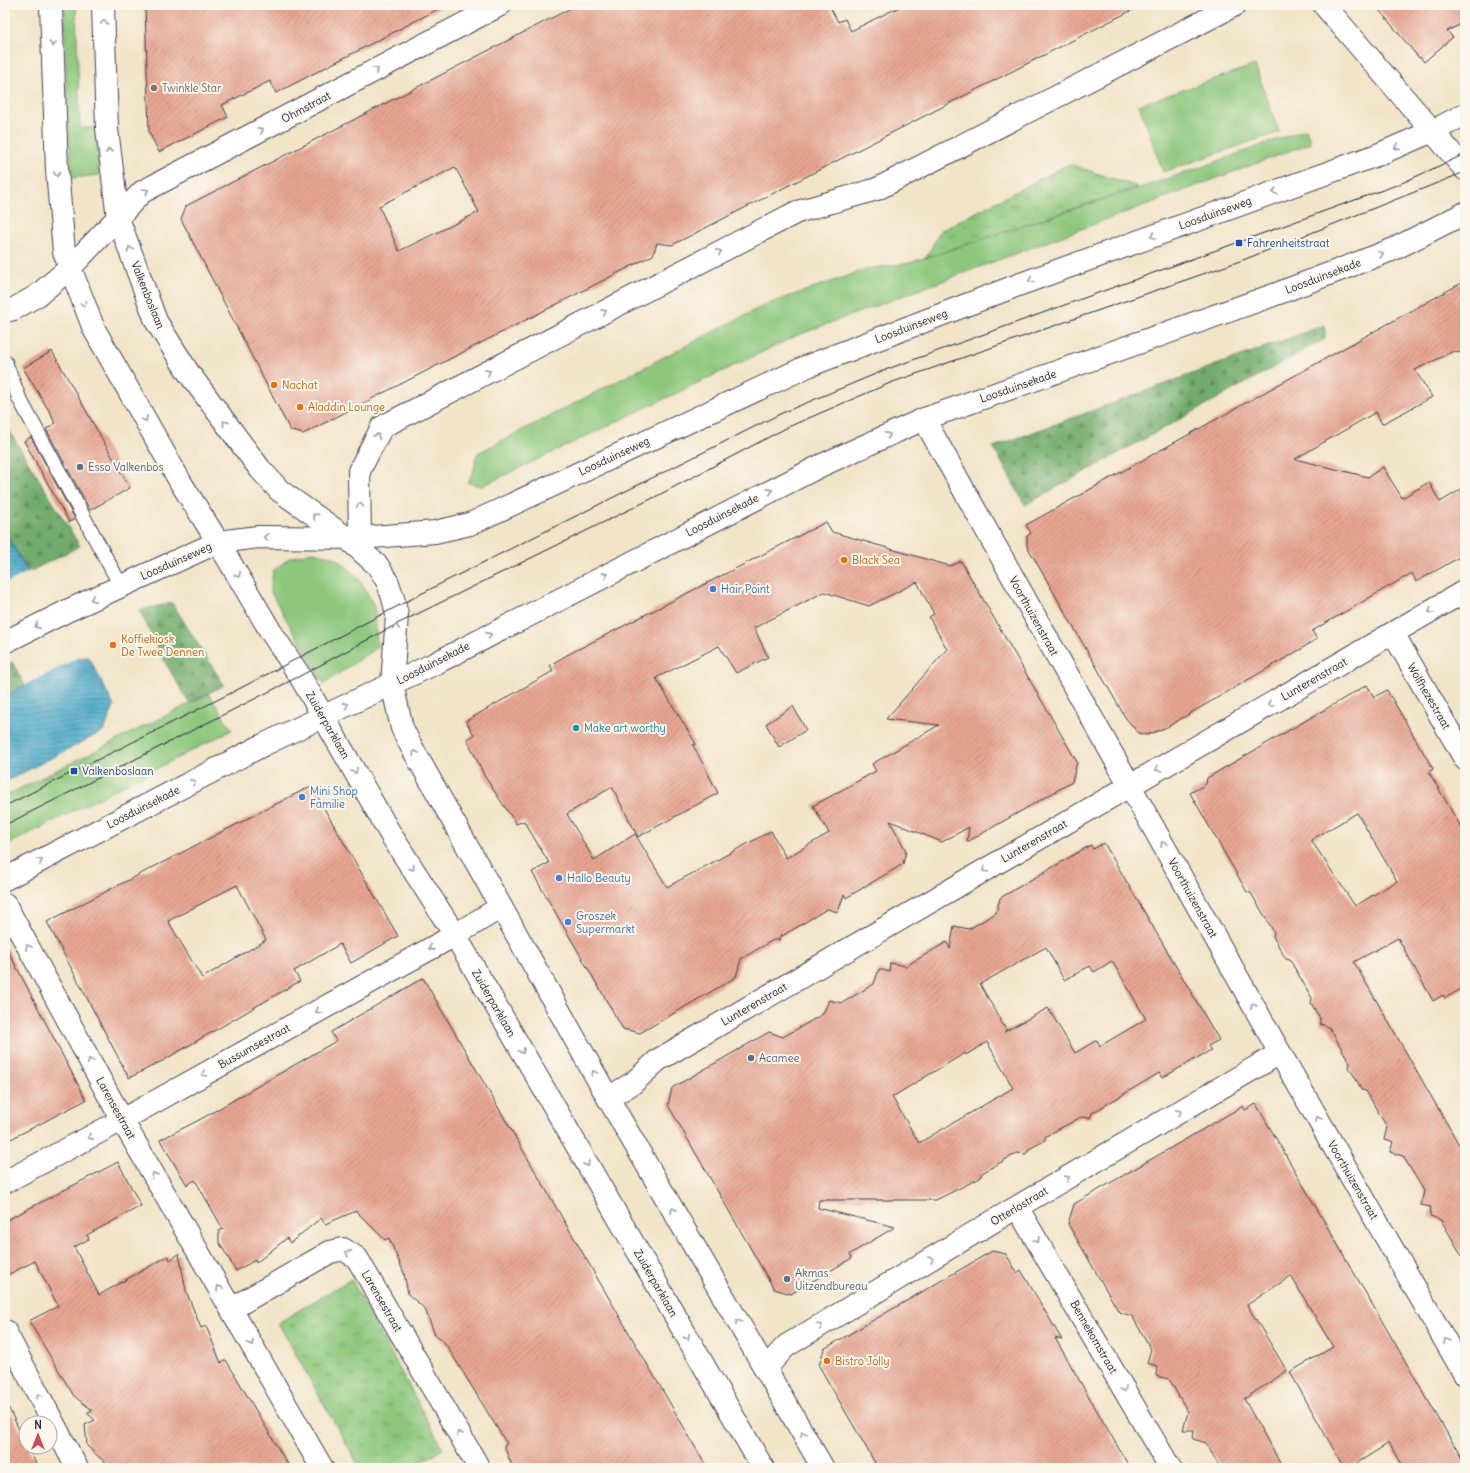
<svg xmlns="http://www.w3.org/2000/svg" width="1470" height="1473" viewBox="0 0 1470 1473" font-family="Delius,sans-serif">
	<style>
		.grass { fill: #8cc77c; stroke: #57745c }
		.forest { fill: url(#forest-firs); stroke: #4a6754 }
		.park { fill: url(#park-tufts); stroke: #57745c }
		.water { fill: url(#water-rules); stroke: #366582 }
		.pier { fill: #f1e4c7 }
		.building { fill: url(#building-hatch); fill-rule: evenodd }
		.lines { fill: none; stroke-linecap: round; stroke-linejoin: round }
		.service-casing { stroke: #413f50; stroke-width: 16 }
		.minor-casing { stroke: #413f50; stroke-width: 24 }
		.tertiary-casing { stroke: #413f50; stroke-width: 24 }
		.secondary-casing { stroke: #413f50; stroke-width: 24 }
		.service { stroke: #fff; stroke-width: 14 }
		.minor { stroke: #fff; stroke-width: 22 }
		.tertiary { stroke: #fff; stroke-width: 22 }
		.secondary { stroke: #fff; stroke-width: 22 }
		.tram { stroke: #22223b; stroke-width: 1 }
		.oneway { stroke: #9c9ca7 }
		.education-dot { fill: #8d6e63; stroke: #fbf7ec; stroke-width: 1.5 }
		.transit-dot { fill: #1a4fb4; stroke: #fbf7ec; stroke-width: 1.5 }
		.food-dot { fill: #e8710a; stroke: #fbf7ec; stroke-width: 1.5 }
		.service-dot { fill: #5c6f8a; stroke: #fbf7ec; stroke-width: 1.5 }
		.shop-dot { fill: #3f7fe0; stroke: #fbf7ec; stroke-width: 1.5 }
		.culture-dot { fill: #0f9aa8; stroke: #fbf7ec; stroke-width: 1.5 }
		.labels { text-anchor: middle; stroke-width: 4; stroke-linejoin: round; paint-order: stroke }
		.education-label { font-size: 11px; fill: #785e54; stroke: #fbf7ec; text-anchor: start }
		.street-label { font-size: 11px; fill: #22223b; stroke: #fbf7ec }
		.transit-label { font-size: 11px; fill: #164399; stroke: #fbf7ec; text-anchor: start }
		.food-label { font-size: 11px; fill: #c56008; stroke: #fbf7ec; text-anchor: start }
		.service-label { font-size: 11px; fill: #4e5e75; stroke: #fbf7ec; text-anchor: start }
		.shop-label { font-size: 11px; fill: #366cbe; stroke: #fbf7ec; text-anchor: start }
		.culture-label { font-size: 11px; fill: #0d838f; stroke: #fbf7ec; text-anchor: start }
	</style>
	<defs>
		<pattern id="forest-firs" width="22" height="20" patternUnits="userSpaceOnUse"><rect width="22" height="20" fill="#71ac6c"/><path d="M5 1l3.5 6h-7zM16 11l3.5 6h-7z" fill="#5c8c5a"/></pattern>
		<pattern id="park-tufts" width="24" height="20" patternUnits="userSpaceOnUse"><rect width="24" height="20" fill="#8cc77c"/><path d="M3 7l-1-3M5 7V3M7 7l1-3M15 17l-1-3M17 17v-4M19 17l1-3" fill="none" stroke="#72a167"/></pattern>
		<pattern id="water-rules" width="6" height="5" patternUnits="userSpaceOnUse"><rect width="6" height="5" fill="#49a8c8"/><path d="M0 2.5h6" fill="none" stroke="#3c88a4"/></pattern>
		<pattern id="building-hatch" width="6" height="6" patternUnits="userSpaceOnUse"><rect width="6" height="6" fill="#e7a591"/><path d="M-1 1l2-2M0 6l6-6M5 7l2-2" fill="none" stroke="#bb8678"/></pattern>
	</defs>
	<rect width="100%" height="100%" fill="#fbf7ec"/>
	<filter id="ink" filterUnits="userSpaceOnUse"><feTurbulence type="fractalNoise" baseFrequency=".025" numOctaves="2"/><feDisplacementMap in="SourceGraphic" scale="8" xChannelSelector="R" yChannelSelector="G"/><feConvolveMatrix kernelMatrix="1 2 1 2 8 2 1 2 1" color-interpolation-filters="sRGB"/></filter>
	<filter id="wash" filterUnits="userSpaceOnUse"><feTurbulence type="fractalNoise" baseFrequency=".012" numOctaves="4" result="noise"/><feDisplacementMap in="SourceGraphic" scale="16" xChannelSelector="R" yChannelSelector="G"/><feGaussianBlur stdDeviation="0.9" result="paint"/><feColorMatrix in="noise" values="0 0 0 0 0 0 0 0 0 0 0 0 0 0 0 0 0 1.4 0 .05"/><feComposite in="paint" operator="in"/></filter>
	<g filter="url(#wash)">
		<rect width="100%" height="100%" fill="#f1e4c7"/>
		<path class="grass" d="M64,5H76L80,128H96L99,175L72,178L68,126Z
			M1255,65L1279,132L1163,172L1139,105Z
			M1306,129L1311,143L798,335L482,486L468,483L475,467V459L478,453L765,305L867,269L909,263L1185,173Z
			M313,552L337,558L359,579L375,607L377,647L324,684L270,591L273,571L289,558Z
			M209,694L232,730L5,846V796Z"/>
		<path class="forest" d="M1325,325V339L1025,505L993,447Z
			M5,424L80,546L29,572L5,533Z
			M172,603L224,685L189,703L165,662L139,610Z
			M12,662L25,685L5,696V665Z"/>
		<path class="park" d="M1069,164L1138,187L926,258L940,231Z
			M351,1279L443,1449L411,1468H360L278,1323Z"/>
		<path class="water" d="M5,533L78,658L89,657L114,706L104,731L5,782V696L41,677L5,614Z"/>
		<path class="pier" d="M30,571L80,656L83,655L25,685L24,684L39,676L5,618V584Z"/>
		<g id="blocks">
			<path class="building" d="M145,5H446L276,93L270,81L222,105L228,117L159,152L149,132Z
				M577,5H829L838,22L845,19L851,31L903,5H1142L672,245L657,243L653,255L303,434L290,430L181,219L186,206ZM455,167L479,212L399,251L379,206Z
				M1375,5H1465V22L1447,31L1453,37L1424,62L1420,57L1419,58Z
				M1465,281V354L1454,351L1415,370L1432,397L1382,424L1376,412L1295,459L1368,477L1383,467L1402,498L1429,482L1440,502L1465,487V554L1416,582L1412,573L1312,631L1317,639L1301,649L1167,727L1147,735L1138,733L1125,717L1027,546V536L1031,533L1026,525Z
				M52,351L130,488L90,510L46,429L55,424L52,417H53L23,368Z
				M31,437L75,519L69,522L24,441Z
				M826,522L832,532L950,566L961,561L1077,762L1072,782L967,842L969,827L942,842L890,821L906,851L903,864L846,898L844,894L838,912L827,909L782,936L781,934L779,940H773L741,959L736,977L640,1033L623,1029L532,872L549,863L524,821L516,824L485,777L467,739L474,735L466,721L553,671L550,665L567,655ZM917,582L934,614L929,617L947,649L886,719L939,725L872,764L876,771L813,806L829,833L786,858L771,831L667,887L635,834L594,860L567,814L612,787L638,837L718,793L693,745L696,744L656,678L719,646L736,673L768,657L754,628L824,592L869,606Z
				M1367,685L1374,697L1387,690L1433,769L1429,772L1465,834V987L1445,998L1443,995L1433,1001L1398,938L1354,962L1465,1155V1261L1441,1220L1430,1216L1431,1207L1421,1205L1424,1191L1403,1156L1390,1152L1393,1142L1384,1140L1387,1127L1366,1091L1362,1090L1349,1067L1350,1063L1329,1027L1320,1024V1018L1311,1003L1312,998L1290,960L1286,959L1280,949L1273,936L1274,932L1251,893L1247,892L1190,793L1206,784L1207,778ZM1357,813L1397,881L1355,906L1311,840Z
				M793,706L806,730L779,747L766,724Z
				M311,786L398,936L351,963L340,944L294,971L300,981L164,1060L129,1078L47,922ZM237,885L266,940L202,978L168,921Z
				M1104,843L1219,1040L1208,1046L1211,1050L1162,1078L1159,1073L1092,1113L1090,1118L1081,1117L1046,1136L1044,1141L1029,1149L1026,1154L1017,1153L982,1173L980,1178L936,1200H819L818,1208L895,1227L850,1254L852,1258L791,1294L774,1289L668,1105L672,1088L769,1032L783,1037L823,1014L829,1000L842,1003L874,984L879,969L889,972L890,963L906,966L947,942L950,949L954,926L969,929L996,913L1000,898L1087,847L1091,845L1093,849ZM1046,947L1064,980L1090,966L1094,972L1112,961L1146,1019L1100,1046L1097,1040L1075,1053L1048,1008L1004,1032L1006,1030L980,984ZM987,1042L1013,1088L919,1143L892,1097L965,1053L966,1055Z
				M5,945L86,1100L5,1142Z
				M423,978L682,1424L707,1468H513L504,1446L507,1444L445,1343L435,1335L425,1309L408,1294L404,1273L389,1238L385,1240L356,1211L325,1224L321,1218L290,1243L287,1238L256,1263L255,1260L236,1271L219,1242V1231L223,1229L195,1180L187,1185L160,1140L201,1119L336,1041L331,1032Z
				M1256,1104L1465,1464V1468H1403L1389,1443L1349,1468H1344L1290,1372L1333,1347L1291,1276L1247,1305L1287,1371L1244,1399L1283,1468H1220L1206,1443L1193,1439L1194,1430H1183L1188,1412L1169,1379L1156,1376L1157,1366L1147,1363L1151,1349L1132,1316L1119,1312L1068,1224L1074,1204L1243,1106L1245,1110Z
				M118,1162L141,1206L87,1235L89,1239L74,1247L99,1295L168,1256L170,1260L179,1254L186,1291L201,1328L206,1326L221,1363L226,1360L290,1468H111L87,1446L85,1425L95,1420L87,1413L92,1410L74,1396L29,1321L58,1306L35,1261L5,1276V1221Z
				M992,1251L1006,1254L1017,1273L1021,1270L1062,1340L1055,1338L1130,1468H878L819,1366L824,1349Z
				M5,1401L26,1443V1447H28L38,1468H5Z"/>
		</g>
	</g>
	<g filter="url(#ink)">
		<use href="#blocks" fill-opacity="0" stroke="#413f50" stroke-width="1"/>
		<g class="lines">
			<defs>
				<path id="service" d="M5,362L19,398L121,586"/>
				<path id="minor" d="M1324,5L1465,169
					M5,311L14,309L38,295L70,268L142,192L500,5
					M924,419L1280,1053L1465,1375
					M360,538L359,471L382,427L797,212L877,189L1235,5
					M1393,633L1465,759
					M5,904L122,1120L231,1309L330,1252L343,1249L357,1258L479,1468
					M608,1098L633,1083L658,1060L1465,591
					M5,1182L122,1120L455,935L501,907
					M1017,1207L1170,1468
					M231,1309L322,1468
					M5,1331L77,1468
					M765,1369L786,1346L1017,1207L1280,1053"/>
				<path id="tertiary" d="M51,5L57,170L64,252L94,329L181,483L218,542
					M103,5L107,129L118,218L156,321L188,372L260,469L280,491L347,538"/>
				<path id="secondary" d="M347,538L378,566L388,583L393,598L397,615L392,684L402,728L410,744L608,1098L823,1468
					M218,542L271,632L300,676L391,835L455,935L763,1468
					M5,642L69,610L218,542L258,537L360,538L435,532L470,524L808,366L1018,285L1377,155L1433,131L1465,114
					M5,879L263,745L436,663L820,466L924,419L1279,293L1394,249L1465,213"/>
			</defs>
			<use href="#service" class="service-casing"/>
			<use href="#minor" class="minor-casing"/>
			<use href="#tertiary" class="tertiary-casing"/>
			<use href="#secondary" class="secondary-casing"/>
			<use href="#service" class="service"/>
			<use href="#minor" class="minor"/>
			<use href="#tertiary" class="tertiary"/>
			<use href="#secondary" class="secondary"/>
			<path class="tram" d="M5,806L233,692L440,584L782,413L885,370L1402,183L1465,154
				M5,825L300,676L397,624L655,497L788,427L890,383L1243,260L1465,172"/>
		</g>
		<defs><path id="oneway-chevron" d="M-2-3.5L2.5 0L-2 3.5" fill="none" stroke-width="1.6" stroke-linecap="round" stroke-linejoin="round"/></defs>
		<g class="oneway">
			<use href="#oneway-chevron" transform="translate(104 22) rotate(-92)"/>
			<use href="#oneway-chevron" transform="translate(53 44) rotate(88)"/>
			<use href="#oneway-chevron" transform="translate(376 70) rotate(-28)"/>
			<use href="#oneway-chevron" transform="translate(261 130) rotate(-28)"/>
			<use href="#oneway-chevron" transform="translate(1397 147) rotate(157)"/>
			<use href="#oneway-chevron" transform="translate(109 151) rotate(-96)"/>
			<use href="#oneway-chevron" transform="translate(57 174) rotate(87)"/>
			<use href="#oneway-chevron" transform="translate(146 191) rotate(-31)"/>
			<use href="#oneway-chevron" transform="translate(1275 192) rotate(160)"/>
			<use href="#oneway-chevron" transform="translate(1153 236) rotate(160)"/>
			<use href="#oneway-chevron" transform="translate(130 249) rotate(-110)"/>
			<use href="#oneway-chevron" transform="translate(719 252) rotate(-27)"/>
			<use href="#oneway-chevron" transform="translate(1381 254) rotate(-21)"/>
			<use href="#oneway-chevron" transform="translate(1031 280) rotate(160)"/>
			<use href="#oneway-chevron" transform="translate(84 304) rotate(68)"/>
			<use href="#oneway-chevron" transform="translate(604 312) rotate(-27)"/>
			<use href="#oneway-chevron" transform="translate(488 372) rotate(-27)"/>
			<use href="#oneway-chevron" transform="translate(145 419) rotate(60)"/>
			<use href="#oneway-chevron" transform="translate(225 423) rotate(-127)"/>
			<use href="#oneway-chevron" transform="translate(888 435) rotate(-24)"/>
			<use href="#oneway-chevron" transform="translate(377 436) rotate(-63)"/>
			<use href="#oneway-chevron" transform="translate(770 491) rotate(-27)"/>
			<use href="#oneway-chevron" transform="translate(360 505) rotate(-91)"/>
			<use href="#oneway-chevron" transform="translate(315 516) rotate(-144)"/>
			<use href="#oneway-chevron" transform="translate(266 537) rotate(-179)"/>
			<use href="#oneway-chevron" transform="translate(238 575) rotate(60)"/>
			<use href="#oneway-chevron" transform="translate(605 575) rotate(-27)"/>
			<use href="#oneway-chevron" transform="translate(93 599) rotate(155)"/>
			<use href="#oneway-chevron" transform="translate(1431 611) rotate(150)"/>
			<use href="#oneway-chevron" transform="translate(37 626) rotate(153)"/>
			<use href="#oneway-chevron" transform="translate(396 627) rotate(-86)"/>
			<use href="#oneway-chevron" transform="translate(489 635) rotate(-27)"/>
			<use href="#oneway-chevron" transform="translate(1270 704) rotate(150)"/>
			<use href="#oneway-chevron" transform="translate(346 705) rotate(-24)"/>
			<use href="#oneway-chevron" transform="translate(415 753) rotate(-120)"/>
			<use href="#oneway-chevron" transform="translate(1158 769) rotate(150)"/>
			<use href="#oneway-chevron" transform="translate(355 771) rotate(61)"/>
			<use href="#oneway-chevron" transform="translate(193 782) rotate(-27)"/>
			<use href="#oneway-chevron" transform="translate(1163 844) rotate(-119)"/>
			<use href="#oneway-chevron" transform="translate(40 861) rotate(-27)"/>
			<use href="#oneway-chevron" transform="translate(412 868) rotate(57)"/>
			<use href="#oneway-chevron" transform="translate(985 870) rotate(150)"/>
			<use href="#oneway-chevron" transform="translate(28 947) rotate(-118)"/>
			<use href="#oneway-chevron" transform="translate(431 948) rotate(152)"/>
			<use href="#oneway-chevron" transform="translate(1253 1006) rotate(-119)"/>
			<use href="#oneway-chevron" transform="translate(318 1011) rotate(151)"/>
			<use href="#oneway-chevron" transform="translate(522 1051) rotate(60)"/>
			<use href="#oneway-chevron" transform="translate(90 1061) rotate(-118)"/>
			<use href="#oneway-chevron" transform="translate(594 1073) rotate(-119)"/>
			<use href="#oneway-chevron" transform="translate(204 1074) rotate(151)"/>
			<use href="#oneway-chevron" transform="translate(1179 1112) rotate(-30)"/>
			<use href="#oneway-chevron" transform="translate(1318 1119) rotate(-120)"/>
			<use href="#oneway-chevron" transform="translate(90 1137) rotate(152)"/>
			<use href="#oneway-chevron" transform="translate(587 1164) rotate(60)"/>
			<use href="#oneway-chevron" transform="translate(154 1175) rotate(-120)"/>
			<use href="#oneway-chevron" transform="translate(1067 1178) rotate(-30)"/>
			<use href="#oneway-chevron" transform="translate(673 1210) rotate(-120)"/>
			<use href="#oneway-chevron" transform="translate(1037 1240) rotate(60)"/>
			<use href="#oneway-chevron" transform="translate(348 1253) rotate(-151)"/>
			<use href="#oneway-chevron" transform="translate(931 1259) rotate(-31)"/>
			<use href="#oneway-chevron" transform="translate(219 1288) rotate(-120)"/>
			<use href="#oneway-chevron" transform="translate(738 1322) rotate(-120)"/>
			<use href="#oneway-chevron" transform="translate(820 1326) rotate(-31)"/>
			<use href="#oneway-chevron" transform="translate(687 1337) rotate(60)"/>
			<use href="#oneway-chevron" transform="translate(1446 1341) rotate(-120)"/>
			<use href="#oneway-chevron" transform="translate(251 1343) rotate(60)"/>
			<use href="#oneway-chevron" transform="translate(1124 1389) rotate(60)"/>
			<use href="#oneway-chevron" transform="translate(39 1396) rotate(-118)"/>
			<use href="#oneway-chevron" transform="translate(459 1434) rotate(-120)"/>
			<use href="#oneway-chevron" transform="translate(803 1434) rotate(-120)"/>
		</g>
	</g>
	<circle class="education-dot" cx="154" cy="88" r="4"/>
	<g class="transit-dot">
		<rect x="1235" y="239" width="8" height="8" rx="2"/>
		<rect x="70" y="767" width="8" height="8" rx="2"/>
	</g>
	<g class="food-dot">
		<circle cx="274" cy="385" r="4"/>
		<circle cx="300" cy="407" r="4"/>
		<circle cx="844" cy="560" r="4"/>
		<circle cx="113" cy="645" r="4"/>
		<circle cx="827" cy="1361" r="4"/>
	</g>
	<g class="service-dot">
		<circle cx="80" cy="467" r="4"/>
		<circle cx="751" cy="1058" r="4"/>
		<circle cx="787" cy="1279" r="4"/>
	</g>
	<g class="shop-dot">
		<circle cx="713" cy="589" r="4"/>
		<circle cx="302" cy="797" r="4"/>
		<circle cx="559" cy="878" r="4"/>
		<circle cx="568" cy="922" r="4"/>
	</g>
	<circle class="culture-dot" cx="576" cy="728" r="4"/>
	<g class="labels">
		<g class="education-label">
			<text x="162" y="92">Twinkle Star</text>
		</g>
		<g class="street-label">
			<text transform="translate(306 107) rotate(-28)" y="4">Ohmstraat</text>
			<text transform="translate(1215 213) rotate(-20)" y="4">Loosduinseweg</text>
			<text transform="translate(1323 276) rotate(-21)" y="4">Loosduinsekade</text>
			<text transform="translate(148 295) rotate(68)" y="4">Valkenboslaan</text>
			<text transform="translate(911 326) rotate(-21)" y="4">Loosduinseweg</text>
			<text transform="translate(1018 386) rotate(-19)" y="4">Loosduinsekade</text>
			<text transform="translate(614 456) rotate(-25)" y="4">Loosduinseweg</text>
			<text transform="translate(722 515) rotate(-27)" y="4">Loosduinsekade</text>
			<text transform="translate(176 561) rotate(-24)" y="4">Loosduinseweg</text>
			<text transform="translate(1034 616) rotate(61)" y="4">Voorthuizenstraat</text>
			<text transform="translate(433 663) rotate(-27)" y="4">Loosduinsekade</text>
			<text transform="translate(1314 679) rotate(-30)" y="4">Lunterenstraat</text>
			<text transform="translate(1429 696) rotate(60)" y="4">Wolfhezestraat</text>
			<text transform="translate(328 725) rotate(60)" y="4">Zuiderparklaan</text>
			<text transform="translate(143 807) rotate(-27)" y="4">Loosduinsekade</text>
			<text transform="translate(1034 841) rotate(-30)" y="4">Lunterenstraat</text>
			<text transform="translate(1193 898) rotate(61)" y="4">Voorthuizenstraat</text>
			<text transform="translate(494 1003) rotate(60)" y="4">Zuiderparklaan</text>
			<text transform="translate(754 1004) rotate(-30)" y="4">Lunterenstraat</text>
			<text transform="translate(254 1046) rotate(-29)" y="4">Bussumsestraat</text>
			<text transform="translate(116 1108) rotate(61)" y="4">Larensestraat</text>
			<text transform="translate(1353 1180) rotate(60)" y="4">Voorthuizenstraat</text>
			<text transform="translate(1019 1206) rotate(-31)" y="4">Otterlostraat</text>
			<text transform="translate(656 1283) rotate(60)" y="4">Zuiderparklaan</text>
			<text transform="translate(382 1301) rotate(60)" y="4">Larensestraat</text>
			<text transform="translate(1094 1337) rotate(60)" y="4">Bennekomstraat</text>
		</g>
		<g class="transit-label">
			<text x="1247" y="247">Fahrenheitstraat</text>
			<text x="82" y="775">Valkenboslaan</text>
		</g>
		<g class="food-label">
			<text x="282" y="389">Nachat</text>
			<text x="308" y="411">Aladdin Lounge</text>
			<text x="852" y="564">Black Sea</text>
			<text x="121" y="643">Koffiekiosk<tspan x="121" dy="13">De Twee Dennen</tspan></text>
			<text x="835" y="1365">Bistro Jolly</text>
		</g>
		<g class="service-label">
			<text x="88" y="471">Esso Valkenbos</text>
			<text x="759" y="1062">Acamee</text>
			<text x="795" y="1277">Akmas<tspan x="795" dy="13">Uitzendbureau</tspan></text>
		</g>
		<g class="shop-label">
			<text x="721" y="593">Hair Point</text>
			<text x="310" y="795">Mini Shop<tspan x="310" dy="13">Familie</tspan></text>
			<text x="567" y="882">Hallo Beauty</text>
			<text x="576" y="920">Groszek<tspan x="576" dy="13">Supermarkt</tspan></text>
		</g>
		<g class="culture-label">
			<text x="584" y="732">Make art worthy</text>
		</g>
	</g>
	<rect width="1470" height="1473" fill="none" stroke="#fbf7ec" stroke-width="20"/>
	<g transform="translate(38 1435)"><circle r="19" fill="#fbf7ec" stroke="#a4a2a5"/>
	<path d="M0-3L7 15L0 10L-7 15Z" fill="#d1495b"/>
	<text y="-6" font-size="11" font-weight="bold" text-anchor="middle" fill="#22223b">N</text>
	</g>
</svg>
